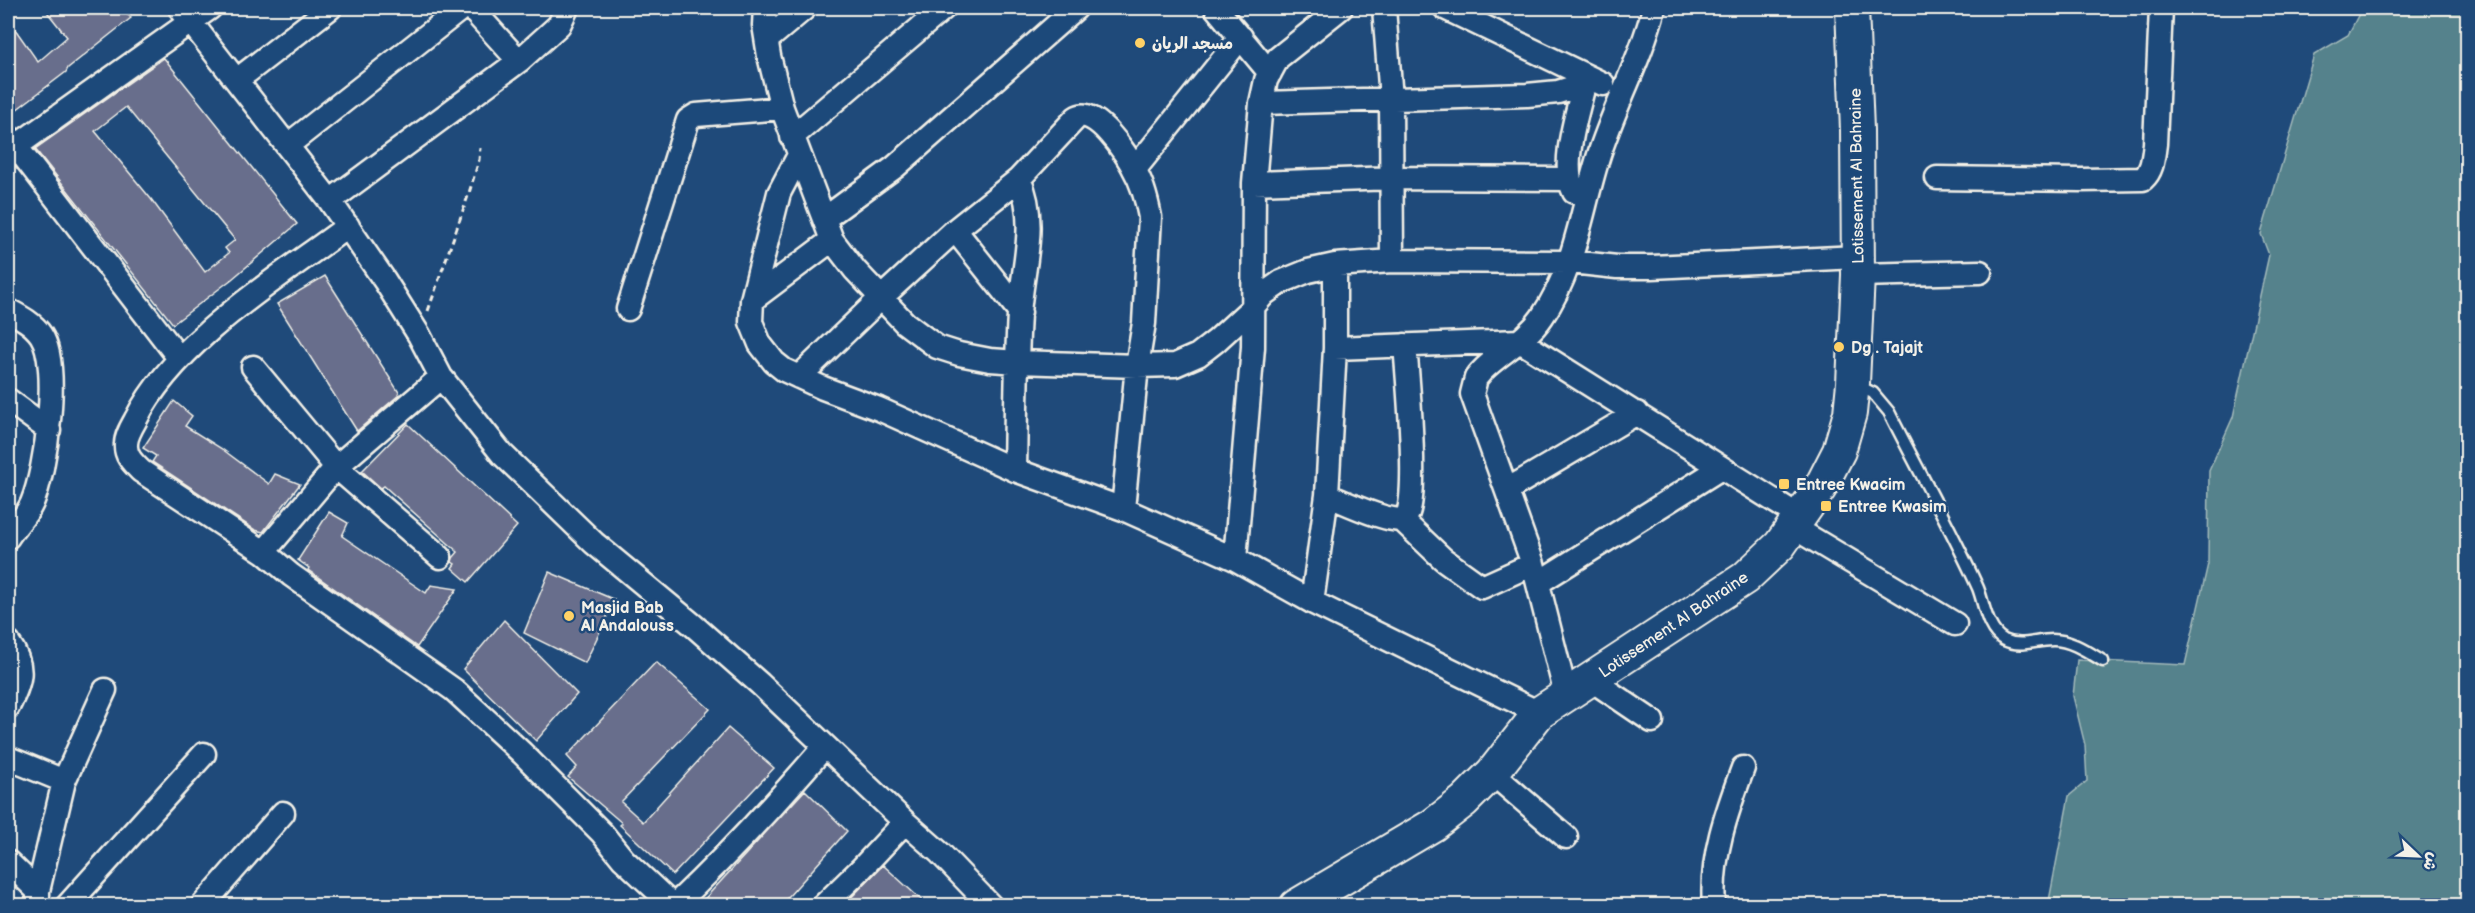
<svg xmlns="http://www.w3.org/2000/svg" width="2475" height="913" viewBox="0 0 2475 913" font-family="'Balsamiq Sans','Playpen Sans Arabic',sans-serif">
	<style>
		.green { fill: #54828c; stroke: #a4baba; stroke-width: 1.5 }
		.building { fill: #676e8c; stroke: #f4f1e8; stroke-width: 1.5; fill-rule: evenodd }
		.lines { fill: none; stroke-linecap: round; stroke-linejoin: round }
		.lane-casing { stroke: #f4f1e8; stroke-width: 15 }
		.street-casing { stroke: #f4f1e8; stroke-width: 27 }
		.secondary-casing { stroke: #f4f1e8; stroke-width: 36 }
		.path { stroke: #f4f1e8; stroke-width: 3; stroke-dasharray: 6 4.5; stroke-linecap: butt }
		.lane { stroke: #1f4a7a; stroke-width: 10 }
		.street { stroke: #1f4a7a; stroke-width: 22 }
		.secondary { stroke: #1f4a7a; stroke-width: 32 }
		.poi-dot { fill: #ffd166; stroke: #1f4a7a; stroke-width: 2 }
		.labels { text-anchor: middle; stroke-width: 5; stroke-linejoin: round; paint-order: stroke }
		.poi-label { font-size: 16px; font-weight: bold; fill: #f4f1e8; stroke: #1f4a7a; text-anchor: start }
		.street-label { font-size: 16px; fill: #f4f1e8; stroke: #1f4a7a }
	</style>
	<rect width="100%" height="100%" fill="#1f4a7a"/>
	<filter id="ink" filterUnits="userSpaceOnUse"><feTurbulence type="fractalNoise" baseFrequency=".0167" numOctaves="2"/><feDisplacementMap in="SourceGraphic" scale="12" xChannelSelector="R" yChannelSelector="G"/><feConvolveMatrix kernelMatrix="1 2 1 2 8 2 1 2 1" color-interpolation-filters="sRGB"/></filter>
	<g filter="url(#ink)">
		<path class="green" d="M2362,8H2467V905L2048,906L2069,796L2087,781L2085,745L2073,696L2077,660L2185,665L2208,564L2209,471L2233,417L2269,255L2261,234L2314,55L2348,35Z"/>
		<path class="building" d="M44,8H122L131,18L68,68L66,72L8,116V19L38,62L67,37Z
			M164,58L297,224L232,279L173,324L35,149ZM126,107L235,240L225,248L229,253L205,272L151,199L95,131Z
			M325,276L400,394L357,431L277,304Z
			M174,401L192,416L185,426L222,449L269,484L275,474L300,484L263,532L255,530L152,462L156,456L143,448Z
			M408,424L517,526L468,582L452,568L455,564L452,562L453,558L458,552L384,486L381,488L362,471Z
			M329,512L348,523L342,536L426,593L431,585L457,589L417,647L308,570L309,568L298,560Z
			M549,572L615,600L585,663L524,633Z
			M504,620L577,694L536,741L463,669Z
			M656,662L710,709L621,802L643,822L728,728L774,768L673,875L620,825L622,823L568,777L577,767L567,756Z
			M805,790L847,831L780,906H698Z
			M883,865L928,906H843Z"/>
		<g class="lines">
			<defs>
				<path id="lane" d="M1856,385L1873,393L1889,412C1918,470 1951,528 1978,588C1984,603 1987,631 2004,640C2021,648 2035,640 2053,640C2071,640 2088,652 2103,661"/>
				<path id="street" d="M180,8L330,201L385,281L419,335L441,377L502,454L594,543L693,625L760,684L905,822L940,853L991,906
					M471,8L519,61
					M765,8L764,25L769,56L782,108L832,240L855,270L905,323L937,347L959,354L990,360L1018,362L1137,366L1175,365L1198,355L1216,341L1252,308L1264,294L1281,282L1308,271L1335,265L1392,261L1571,262L1617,267H1652L1857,257
					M1216,8L1270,73
					M1384,8L1391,99L1392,261
					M1445,8L1603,84
					M768,39L805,8
					M237,80L330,8
					M1261,103L1527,95L1558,92L1594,81
					M8,136L179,358
					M792,137L944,8
					M288,145L462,8
					M8,152L210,8
					M1135,169L1241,37
					M1937,178L2081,180L2143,179C2153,170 2153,157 2155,144L2161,8
					M1254,183L1393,178L1569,179
					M1574,192C1560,165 1577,114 1584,85
					M330,201L519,61L559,25L567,8
					M824,219L895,167L1076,8
					M348,226C277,279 176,340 136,419C132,426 126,436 126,444C125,456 133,463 141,471L264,552L291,575L454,690L522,753L602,833L623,859L668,901L667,906
					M955,230L1020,312
					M832,240L752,300L751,322L760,344L774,362L784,370L823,388L879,409L1015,470L1123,509L1235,559L1312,602L1539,713
					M1858,275L1980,272
					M752,300L779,193L799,155
					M628,309L688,120L696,115L782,108
					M8,310C19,316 33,323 41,335C61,365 46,470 32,503C27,515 15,526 8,537
					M1335,348L1520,341L1800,517
					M253,367L336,467L440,557
					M799,377L882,297L955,230L1019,179L1076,118C1094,105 1127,154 1134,169C1143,184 1147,201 1150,217L1144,323L1137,366L1123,509
					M8,400L49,430
					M1015,470C1016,418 1016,366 1019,314C1022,269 1039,222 1019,179
					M1507,490L1637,413
					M1327,495C1340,500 1394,526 1405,518C1420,507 1407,370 1405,345
					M1401,519L1443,559L1482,587L1533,564
					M1793,527L1955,624
					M264,552L336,467L441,377
					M1235,559L1253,347L1254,183L1261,103L1266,80L1278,58L1341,8
					M1538,583L1721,468
					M1312,602L1327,495L1335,348V265
					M8,642C26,667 21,681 8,707
					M1590,679L1652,721
					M1566,695L1533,564L1472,394L1476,378L1481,372C1500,352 1526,341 1542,317C1575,269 1581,212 1598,158C1614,107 1641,59 1654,8
					M8,758L64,781
					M1492,773L1566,837
					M8,862L38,891
					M38,906V891L64,781L105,690
					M67,906L204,754
					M202,906L283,813
					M674,906C729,854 776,803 825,746
					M823,906L861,869L905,822
					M1714,906C1710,858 1727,811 1743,768"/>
				<path id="secondary" d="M1296,906L1433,825L1464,801L1492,773L1539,713L1745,578L1780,545L1820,488L1839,451L1850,413L1853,383L1858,275L1857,130L1852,8"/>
			</defs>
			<use href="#lane" class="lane-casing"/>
			<use href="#street" class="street-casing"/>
			<use href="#secondary" class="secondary-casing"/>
			<path class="path" d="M428,311L469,193L479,160L480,148"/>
			<use href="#lane" class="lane"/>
			<use href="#street" class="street"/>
			<use href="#secondary" class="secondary"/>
		</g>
	</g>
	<g class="poi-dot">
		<circle cx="1140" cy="43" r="6"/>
		<circle cx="1839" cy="347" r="6"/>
		<rect x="1778" y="478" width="12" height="12" rx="3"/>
		<rect x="1820" y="500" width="12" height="12" rx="3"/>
		<circle cx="569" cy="616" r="6"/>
	</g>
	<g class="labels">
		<g class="poi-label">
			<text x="1152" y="49">مسجد الريان</text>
			<text x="1851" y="353">Dg . Tajajt</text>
			<text x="1796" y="490">Entree Kwacim</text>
			<text x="1838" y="512">Entree Kwasim</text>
			<text x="581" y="613">Masjid Bab<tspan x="581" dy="18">Al Andalouss</tspan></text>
		</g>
		<g class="street-label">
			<text transform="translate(1856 176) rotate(-91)" y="6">Lotissement Al Bahraine</text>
			<text transform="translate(1673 624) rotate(-34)" y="6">Lotissement Al Bahraine</text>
		</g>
	</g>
	<rect width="2475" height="913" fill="none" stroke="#1f4a7a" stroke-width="30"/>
	<rect x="15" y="15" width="2445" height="883" fill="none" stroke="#f4f1e8" stroke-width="2" filter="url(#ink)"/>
	<g transform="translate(2418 856) rotate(113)" stroke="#1f4a7a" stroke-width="4.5" paint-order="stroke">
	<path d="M0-4.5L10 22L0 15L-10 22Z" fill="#f4f1e8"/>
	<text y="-9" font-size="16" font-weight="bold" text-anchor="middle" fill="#f4f1e8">ش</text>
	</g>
</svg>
